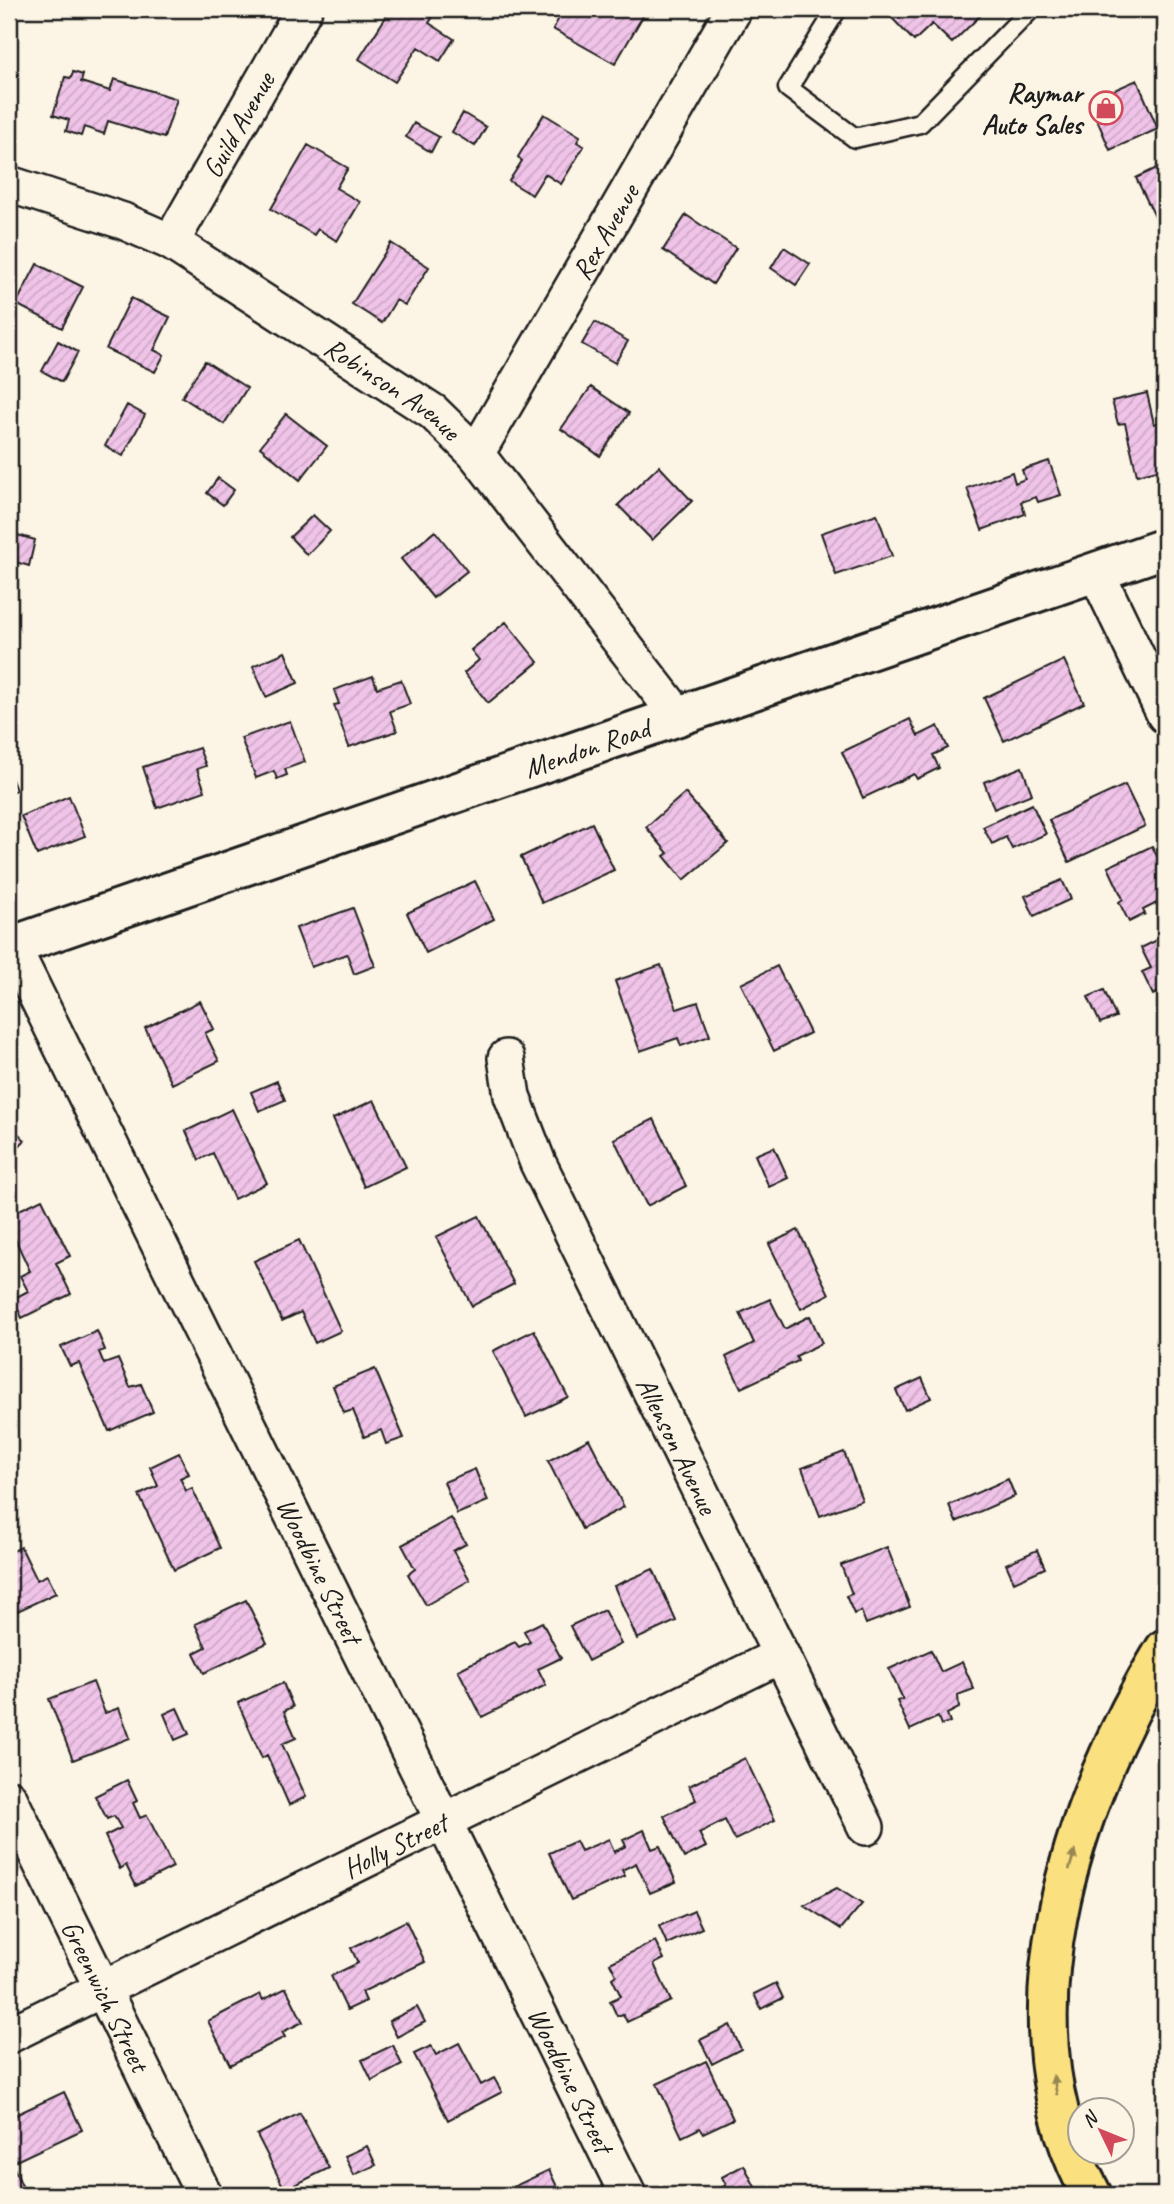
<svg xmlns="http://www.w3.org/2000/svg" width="1174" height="2204" viewBox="0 0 1174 2204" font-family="Caveat,sans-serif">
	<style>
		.building { fill: url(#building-hatch); stroke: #1c1c1c; stroke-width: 2 }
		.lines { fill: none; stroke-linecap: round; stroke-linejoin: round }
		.service-casing { stroke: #1c1c1c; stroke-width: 23 }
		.minor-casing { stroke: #1c1c1c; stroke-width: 40 }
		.tertiary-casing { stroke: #1c1c1c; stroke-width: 44 }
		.motorway-casing { stroke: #1c1c1c; stroke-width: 44 }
		.service { stroke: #fcf5e5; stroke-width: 18 }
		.minor { stroke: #fcf5e5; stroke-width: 35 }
		.tertiary { stroke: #fcf5e5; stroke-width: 38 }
		.motorway { stroke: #fbe080; stroke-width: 38 }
		.oneway { fill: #978853 }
		.labels { text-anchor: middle; stroke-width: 5; stroke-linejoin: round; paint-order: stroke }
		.poi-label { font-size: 28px; font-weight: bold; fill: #1c1c1c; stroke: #fcf5e5; text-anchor: end }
		.street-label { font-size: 28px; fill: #1c1c1c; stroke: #fcf5e5 }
	</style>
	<defs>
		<pattern id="building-hatch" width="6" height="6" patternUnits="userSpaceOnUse" patternTransform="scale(1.75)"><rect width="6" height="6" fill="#f0c3e8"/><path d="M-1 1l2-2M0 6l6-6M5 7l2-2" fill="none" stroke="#cda7c6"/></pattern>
	</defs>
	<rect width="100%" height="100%" fill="#fcf5e5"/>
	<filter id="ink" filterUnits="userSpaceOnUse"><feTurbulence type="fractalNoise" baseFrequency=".0143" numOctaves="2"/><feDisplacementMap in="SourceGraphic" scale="14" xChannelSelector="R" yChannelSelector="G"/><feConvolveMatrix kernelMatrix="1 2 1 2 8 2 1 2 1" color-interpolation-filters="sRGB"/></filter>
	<g filter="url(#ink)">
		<path class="building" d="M391,9H438L429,23L454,39L440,61L418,47L395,82L359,59Z
			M564,9L585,10L647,9L615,64L553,29Z
			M897,9H987L952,43L932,24L914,41L890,16Z
			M73,72L83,75L81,82L110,91L114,79L177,99L164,138L108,121L104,134L84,127L81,136L66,131L69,120L53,115L65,77L71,78Z
			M1137,80L1158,129L1110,150L1089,101Z
			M463,113L486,127L475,146L452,132Z
			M544,114L580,136L577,142L584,146L561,184L545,174L532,195L509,181L522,161L518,157Z
			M414,123L439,137L431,152L406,137Z
			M308,145L348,168L336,188L360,202L337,241L318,229L314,235L271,209Z
			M1165,164V227L1161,229L1136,178Z
			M686,215L736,248L713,284L663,250Z
			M391,243L429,267L405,305L396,300L382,323L352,304Z
			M784,247L810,264L796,285L771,268Z
			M37,264L83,287L62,328L16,304Z
			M131,298L170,317L154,350L164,355L155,372L106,349Z
			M595,322L628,341L615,363L582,344Z
			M58,341L78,352L62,382L42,371Z
			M205,361L247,388L224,424L182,397Z
			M591,387L629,413L600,456L561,429Z
			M1147,393L1154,424L1165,421V468L1137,475L1125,423L1118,424L1112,401Z
			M127,405L145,415L123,456L105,446Z
			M286,414L327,446L300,480L260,447Z
			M1049,461L1061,495L1038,502L1036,497L1021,502L1025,514L982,530L967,488L1012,472L1015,483L1025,479L1022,470Z
			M659,466L692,501L652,540L618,505Z
			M218,478L234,490L223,505L207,493Z
			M877,514L892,556L836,575L821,533Z
			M313,515L330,531L307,555L290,537Z
			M435,531L467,571L433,598L401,559Z
			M11,533L35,540L29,566L9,560Z
			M506,622L538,662L488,703L464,673L479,660L471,650Z
			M285,652L298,683L266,697L253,666Z
			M1064,660L1084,703L1004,741L984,698Z
			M373,676L377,688L401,680L410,704L390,711L397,731L349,747L334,705L339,704L334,690Z
			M910,719L918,736L938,726L948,748L933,755L939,768L917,779L914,774L863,798L842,752Z
			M290,721L305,762L285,769L287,775L277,779L274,771L256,778L241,738Z
			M199,748L206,766L197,769L205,791L157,808L143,767Z
			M1022,767L1032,794L994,809L984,782Z
			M9,772L16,790L9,793Z
			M1125,785L1145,826L1069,862L1049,820Z
			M685,793L728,843L684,880L664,856L668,853L646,827Z
			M69,796L85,836L37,855L21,816Z
			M1032,804L1046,834L1012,849L1006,837L992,844L983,827Z
			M592,823L614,870L542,903L521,857Z
			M1152,846L1165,872V899L1143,910L1145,914L1129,922L1119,902L1123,899L1108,867Z
			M1062,880L1071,899L1034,916L1025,896Z
			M475,881L494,919L426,953L407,913Z
			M353,908L375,966L354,974L347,954L311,967L296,928Z
			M1165,936V989L1153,995L1142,972L1151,968L1141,948Z
			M661,965L677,1009L698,1002L710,1036L681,1046L678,1038L640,1051L615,981Z
			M777,966L810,1033L774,1051L741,984Z
			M1104,990L1116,1017L1100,1023L1088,997Z
			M200,1001L214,1029L205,1033L219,1061L172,1084L145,1028Z
			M277,1081L285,1100L259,1111L251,1092Z
			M374,1100L406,1167L364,1187L333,1119Z
			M232,1109L267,1183L234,1199L213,1153L199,1160L186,1131Z
			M654,1119L686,1186L647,1206L614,1139Z
			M9,1125L25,1140L9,1157Z
			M774,1147L788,1178L769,1187L755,1155Z
			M42,1199L70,1256L56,1263L71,1294L22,1318L13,1299L28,1291L20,1276L30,1271L9,1226V1215Z
			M479,1216L514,1284L472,1306L436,1237Z
			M798,1230L829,1294L801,1309L769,1244Z
			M299,1240L341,1331L315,1343L301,1312L282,1321L254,1261Z
			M770,1299L785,1329L810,1316L822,1343L796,1356L798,1361L741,1388L726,1357L754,1343L740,1313Z
			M534,1330L568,1397L526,1417L493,1351Z
			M97,1331L105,1350L99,1352L104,1364L118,1359L130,1387L141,1384L153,1412L109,1431L79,1363L70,1366L61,1347Z
			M375,1369L404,1438L386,1444L381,1430L364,1437L353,1410L344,1413L333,1386Z
			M922,1378L931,1398L905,1410L896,1390Z
			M589,1439L624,1507L582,1529L548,1461Z
			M844,1452L862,1500L820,1516L802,1468Z
			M179,1453L189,1474L180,1478L186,1491L192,1488L220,1548L174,1570L139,1495L158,1486L150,1467Z
			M475,1469L488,1501L457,1514L444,1482Z
			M1008,1479L1015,1496L956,1522L949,1505Z
			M451,1518L466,1544L453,1551L470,1580L426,1605L408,1574L415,1569L402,1545Z
			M21,1547L37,1580L47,1575L56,1593L9,1615V1553Z
			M887,1547L910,1607L866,1624L861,1611L854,1614L846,1596L852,1594L841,1565Z
			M1037,1550L1045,1568L1014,1582L1006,1564Z
			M653,1569L676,1621L637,1639L614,1586Z
			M246,1600L267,1643L204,1673L194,1653L206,1647L195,1624Z
			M604,1610L621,1644L588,1661L570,1626Z
			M542,1622L561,1658L538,1669L546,1685L482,1717L458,1670L515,1642L519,1647L530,1642L524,1631Z
			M931,1650L941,1672L962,1662L974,1689L958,1695L959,1708L947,1714L950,1722L941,1725L938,1717L910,1730L897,1701L903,1699L889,1669Z
			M93,1682L105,1713L119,1708L130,1738L73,1760L49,1699Z
			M283,1683L293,1707L284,1711L296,1738L282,1744L306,1797L289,1805L267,1755L262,1758L238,1703Z
			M177,1708L189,1734L175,1740L164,1714Z
			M745,1758L775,1820L735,1840L725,1820L699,1833L706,1847L684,1858L664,1816L696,1800L689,1786Z
			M127,1780L137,1801L133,1803L140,1818L147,1815L173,1867L136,1886L126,1865L120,1869L105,1836L121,1828L114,1816L107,1819L95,1796Z
			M644,1830L652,1849L660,1846L676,1882L650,1893L636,1863L622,1870L625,1876L571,1900L549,1853L576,1841L581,1851L609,1839L614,1852L626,1846L623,1840Z
			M837,1888L862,1904L841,1929L804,1905Z
			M694,1911L702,1928L667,1944L659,1926Z
			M406,1921L425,1962L362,1992L366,2001L347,2010L331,1976L358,1963L351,1948Z
			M655,1941L664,1959L654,1964L671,2001L627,2022L623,2014L617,2016L610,2001L621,1996L612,1978L616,1975L610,1963Z
			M776,1983L783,1998L761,2009L754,1994Z
			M286,1988L303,2022L282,2032L285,2037L230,2065L208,2021L260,1994L263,2000Z
			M417,2007L425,2022L397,2037L389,2021Z
			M730,2025L741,2049L712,2064L700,2040Z
			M459,2043L481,2085L494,2078L502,2092L448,2120L414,2054L431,2046L436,2055Z
			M393,2045L402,2065L372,2081L362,2060Z
			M706,2061L733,2119L703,2133L700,2128L682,2137L657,2084Z
			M64,2092L82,2130L14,2162L9,2152V2118Z
			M300,2113L329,2168L285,2190L257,2135Z
			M367,2146L376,2165L354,2175L345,2156Z
			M11,2162L25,2192L18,2195H9Z
			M744,2165L759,2195H708L726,2185L722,2177Z
			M549,2170L561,2195H496Z"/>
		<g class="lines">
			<defs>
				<path id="service" d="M837,9L788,88L855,138L920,123L1031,9"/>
				<g id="minor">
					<path id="s1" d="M9,184L123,221L171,242L433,412L476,454L679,717"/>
					<path id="s2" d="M171,242L304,9"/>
					<path id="s3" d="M476,454L734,9"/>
					<path d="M1096,572L1165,715"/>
					<path id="s4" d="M12,946L628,2195"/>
					<path id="s5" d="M506,1058L512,1096L538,1163L866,1827"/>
					<path id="s6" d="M9,1798L204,2195"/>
					<path id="s7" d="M9,2035L781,1655"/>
				</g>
				<g id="tertiary">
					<path id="s8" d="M9,947L1165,548"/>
				</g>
				<path id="motorway" d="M1092,2195C997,2027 1071,1801 1165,1649"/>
			</defs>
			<use href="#service" class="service-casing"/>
			<use href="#minor" class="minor-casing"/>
			<use href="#tertiary" class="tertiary-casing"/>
			<use href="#motorway" class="motorway-casing"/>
			<use href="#service" class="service"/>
			<use href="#minor" class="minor"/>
			<use href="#tertiary" class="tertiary"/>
			<use href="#motorway" class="motorway"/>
		</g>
		<defs><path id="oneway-solid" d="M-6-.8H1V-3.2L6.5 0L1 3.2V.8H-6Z" transform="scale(1.75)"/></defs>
		<g class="oneway">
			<use href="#oneway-solid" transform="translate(1072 1860) rotate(-74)"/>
			<use href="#oneway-solid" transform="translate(1055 2085) rotate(-101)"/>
		</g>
	</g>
	<defs>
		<symbol id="shop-ring" viewBox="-11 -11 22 22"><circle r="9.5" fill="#fcf5e5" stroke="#d1495b" stroke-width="1.5"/><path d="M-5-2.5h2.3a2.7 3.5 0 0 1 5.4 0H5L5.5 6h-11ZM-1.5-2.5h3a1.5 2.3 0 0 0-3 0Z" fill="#d1495b"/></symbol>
	</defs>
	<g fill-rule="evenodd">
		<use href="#shop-ring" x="1087" y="89" width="38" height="38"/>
	</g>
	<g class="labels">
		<g class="poi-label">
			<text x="1082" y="102">Raymar<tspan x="1082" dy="32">Auto Sales</tspan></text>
		</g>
		<g class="street-label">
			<text dy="10" stroke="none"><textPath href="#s2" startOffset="135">Guild Avenue</textPath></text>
			<text dy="10" stroke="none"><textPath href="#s3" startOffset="257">Rex Avenue</textPath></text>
			<text dy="10" stroke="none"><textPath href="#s1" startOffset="438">Robinson Avenue</textPath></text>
			<text dy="10" stroke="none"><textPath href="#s8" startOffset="611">Mendon Road</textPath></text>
			<text dy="10" stroke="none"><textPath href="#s5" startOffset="425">Allenson Avenue</textPath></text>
			<text dy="10" stroke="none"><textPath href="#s4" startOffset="696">Woodbine Street</textPath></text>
			<text dy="10" stroke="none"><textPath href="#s7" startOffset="430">Holly Street</textPath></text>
			<text dy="10" stroke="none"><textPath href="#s6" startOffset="220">Greenwich Street</textPath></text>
			<text dy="10" stroke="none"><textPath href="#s4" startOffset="1264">Woodbine Street</textPath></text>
		</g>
	</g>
	<rect width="1174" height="2204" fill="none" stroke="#fcf5e5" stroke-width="35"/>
	<rect x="18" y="18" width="1139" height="2169" fill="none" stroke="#1c1c1c" stroke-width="2.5" filter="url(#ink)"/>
	<g transform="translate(1101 2131) rotate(313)"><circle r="33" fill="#fcf5e5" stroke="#a29e95" stroke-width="2"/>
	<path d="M0-5L12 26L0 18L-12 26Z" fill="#d1495b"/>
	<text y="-10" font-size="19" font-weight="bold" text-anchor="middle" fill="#1c1c1c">N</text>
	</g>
</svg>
